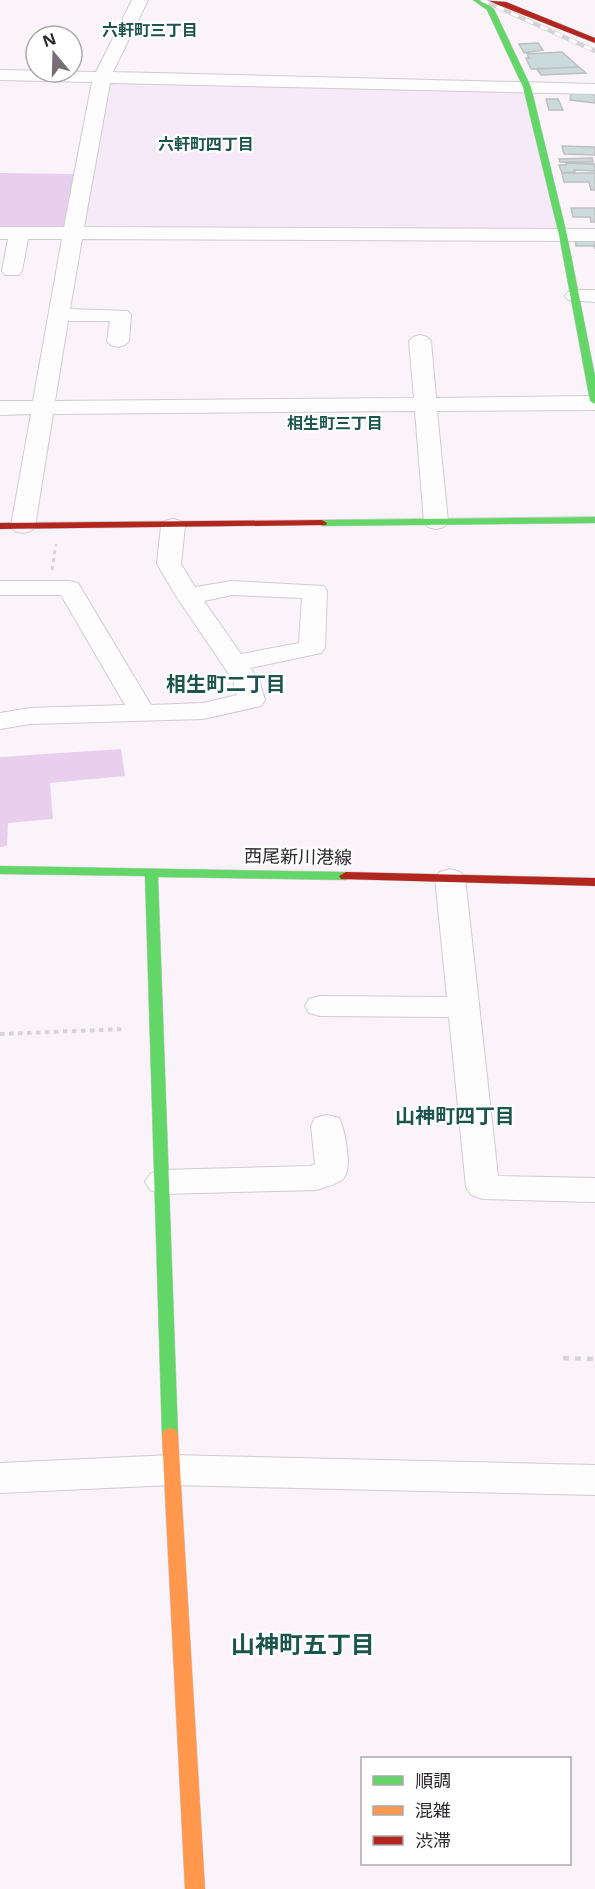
<svg xmlns="http://www.w3.org/2000/svg" width="595" height="1889" viewBox="0 0 595 1889" font-family="'Open Sans','Noto Sans JP',sans-serif">
	<style>
		.built { fill: #f7eaf8 }
		.green { fill: #e8cfed }
		.building { fill: #cbdada; stroke: #bebfc1; stroke-width: 1.5 }
		.lines { fill: none; stroke-linecap: round; stroke-linejoin: round }
		.street-casing { stroke: #d0cbd0; stroke-width: 2 }
		.fast-casing { stroke: #d0cbd0; stroke-width: 1 }
		.slow-casing { stroke: #d0cbd0; stroke-width: 1 }
		.jam-casing { stroke: #d0cbd0; stroke-width: 1 }
		.path-far2 { stroke: #d7d4d7; stroke-width: 3; stroke-dasharray: 4 4; stroke-linecap: butt }
		.path-far1 { stroke: #d7d4d7; stroke-width: 4; stroke-dasharray: 4.5 4.5; stroke-linecap: butt }
		.path { stroke: #d7d4d7; stroke-width: 4.5; stroke-dasharray: 6 6; stroke-linecap: butt }
		.street { fill: #fefdfe; fill-rule: evenodd }
		.fast { fill: #63d668; fill-rule: evenodd }
		.slow { fill: #ff974d; fill-rule: evenodd }
		.jam { fill: #b3261e; fill-rule: evenodd }
		.rail-casing { stroke: #d5d4d5; stroke-width: 4.5 }
		.rail { stroke: #fff; stroke-width: 3; stroke-dasharray: 8; stroke-linecap: butt }
		.labels { text-anchor: middle; stroke-width: 4.5; stroke-linejoin: round; paint-order: stroke }
		.far-neighbourhood-label { font-size: 16px; font-weight: bold; fill: #1c554e; stroke: #fff }
		.street-label { font-size: 18px; fill: #2d282e; stroke: #fff }
		.neighbourhood-label { font-size: 20px; font-weight: bold; fill: #1c554e; stroke: #fff }
		.near-neighbourhood-label { font-size: 24px; font-weight: bold; fill: #1c554e; stroke: #fff }
	</style>
	<rect width="100%" height="100%" fill="#faf4fa"/>
	<path class="built" d="M102,77L527,87L563,235L73,232Z"/>
	<path class="green" d="M0,173L77,174L67,227L0,228Z
		M121,749L125,776L50,783L53,819L8,823L7,846L0,847V757Z"/>
	<path class="building" d="M538,43L543,50L524,53L519,44Z
		M562,52L579,67L531,69L526,58H529L527,54Z
		M579,67L586,73L541,75L537,69Z
		M571,93L595,94V103L570,100Z
		M546,99H558L563,110H549Z
		M562,146L595,147V155L564,154Z
		M592,158L593,162H560L559,159Z
		M566,163L595,164V171L574,170L575,172L562,173L559,165H566Z
		M562,173H595V190H591L589,182H564Z
		M571,208H595V222H591L590,217H573Z
		M575,238L595,239V249L594,246H576Z"/>
	<g class="lines">
		<defs>
			<path id="street" d="M132,0H148L113,72L595,84V94L110,83L84,227L595,229V241L82,239L70,309L128,311L131,315L129,341L125,345L118,347L111,345L107,341L110,321H68L55,401L414,398L409,341L413,337L420,335L427,337L431,341L436,398L595,396V410L437,411L448,522L444,527L436,529L428,527L424,522L415,411L53,414L35,526L31,531L23,533L15,531L11,526L31,414L0,415V401H33L62,239H28L22,271L19,275H5L2,271L8,239H0V227H64L92,82L0,80V70L96,72Z
				M575,290H595V302L568,300L565,296L568,292Z
				M173,519L181,521L185,526L181,564L195,587L232,581L324,586L327,591L325,648L321,653L250,668L259,680L265,700L261,706L203,719L30,724L0,729V713L30,708L125,705L61,595H0V581H69L78,583L151,705L203,703L237,695L233,680L176,596L157,564L161,526L165,521ZM232,595L302,598L299,643L241,654L204,601Z
				M450,869L460,872L465,878L498,1176L595,1178V1202L483,1199L471,1195L466,1187L449,1017L320,1016L309,1013L305,1006L309,999L320,996L447,997L435,878L440,872Z
				M327,1115L339,1118C345,1129 353,1170 343,1179C336,1185 325,1187 316,1190L162,1194L150,1190L145,1182L150,1174L162,1170L311,1166L315,1164L311,1126L315,1118Z
				M171,1455L595,1465V1495L171,1485L0,1493V1463Z"/>
			<path id="fast" d="M473,0H482L494,9L531,87L567,235L595,376V404L590,401L559,235L523,87L487,10Z
				M595,517V523L322,526L317,523L322,520Z
				M0,866L346,872L353,876L346,880L158,877L178,1435L176,1440L170,1442L164,1440L162,1435L145,876L0,874Z"/>
			<path id="slow" d="M170,1428L176,1430L178,1435L205,1889H185L162,1435L164,1430Z"/>
			<path id="jam" d="M480,0L506,2L595,38V43L501,6Z
				M322,520L327,523L326,525L0,529V523Z
				M346,872L595,878V886L341,879L339,876Z"/>
		</defs>
		<use href="#street" class="street-casing"/>
		<use href="#fast" class="fast-casing"/>
		<use href="#slow" class="slow-casing"/>
		<use href="#jam" class="jam-casing"/>
		<path class="path-far2" d="M52,570L56,544"/>
		<path class="path-far1" d="M0,1034L126,1029"/>
		<path class="path" d="M563,1358L595,1359"/>
		<use href="#street" class="street"/>
		<use href="#fast" class="fast"/>
		<use href="#slow" class="slow"/>
		<use href="#jam" class="jam"/>
		<defs>
			<path id="rail" d="M482,0L595,51"/>
		</defs>
		<use href="#rail" class="rail-casing"/>
		<use href="#rail" class="rail"/>
	</g>
	<g class="labels">
		<g class="far-neighbourhood-label">
			<text x="150" y="36">六軒町三丁目</text>
			<text x="206" y="150">六軒町四丁目</text>
			<text x="335" y="429">相生町三丁目</text>
		</g>
		<g class="street-label">
			<text transform="translate(298 857) rotate(1)" y="6">西尾新川港線</text>
		</g>
		<g class="neighbourhood-label">
			<text x="226" y="691">相生町二丁目</text>
			<text x="455" y="1123">山神町四丁目</text>
		</g>
		<g class="near-neighbourhood-label">
			<text x="303" y="1653">山神町五丁目</text>
		</g>
	</g>
	<rect x="361" y="1757" width="210" height="108" fill="#ffffff" stroke="#aba9ab" stroke-width="1.5"/>
	<rect x="373" y="1776" width="30" height="9" fill="#63d668" stroke="#aba9ab" stroke-width="1.5"/>
	<text x="415" y="1787" font-size="18" fill="#2d282e">順調</text>
	<rect x="373" y="1806" width="30" height="9" fill="#ff974d" stroke="#aba9ab" stroke-width="1.5"/>
	<text x="415" y="1817" font-size="18" fill="#2d282e">混雑</text>
	<rect x="373" y="1836" width="30" height="9" fill="#b3261e" stroke="#aba9ab" stroke-width="1.5"/>
	<text x="415" y="1847" font-size="18" fill="#2d282e">渋滞</text>
	<g transform="translate(54 54) rotate(341)"><circle r="28" fill="#ffffff" stroke="#aba9ab" stroke-width="1.5"/>
	<path d="M0-4.5L10 22L0 15L-10 22Z" fill="#756f75"/>
	<text y="-9" font-size="16" font-weight="bold" text-anchor="middle" fill="#2d282e">N</text>
	</g>
</svg>
